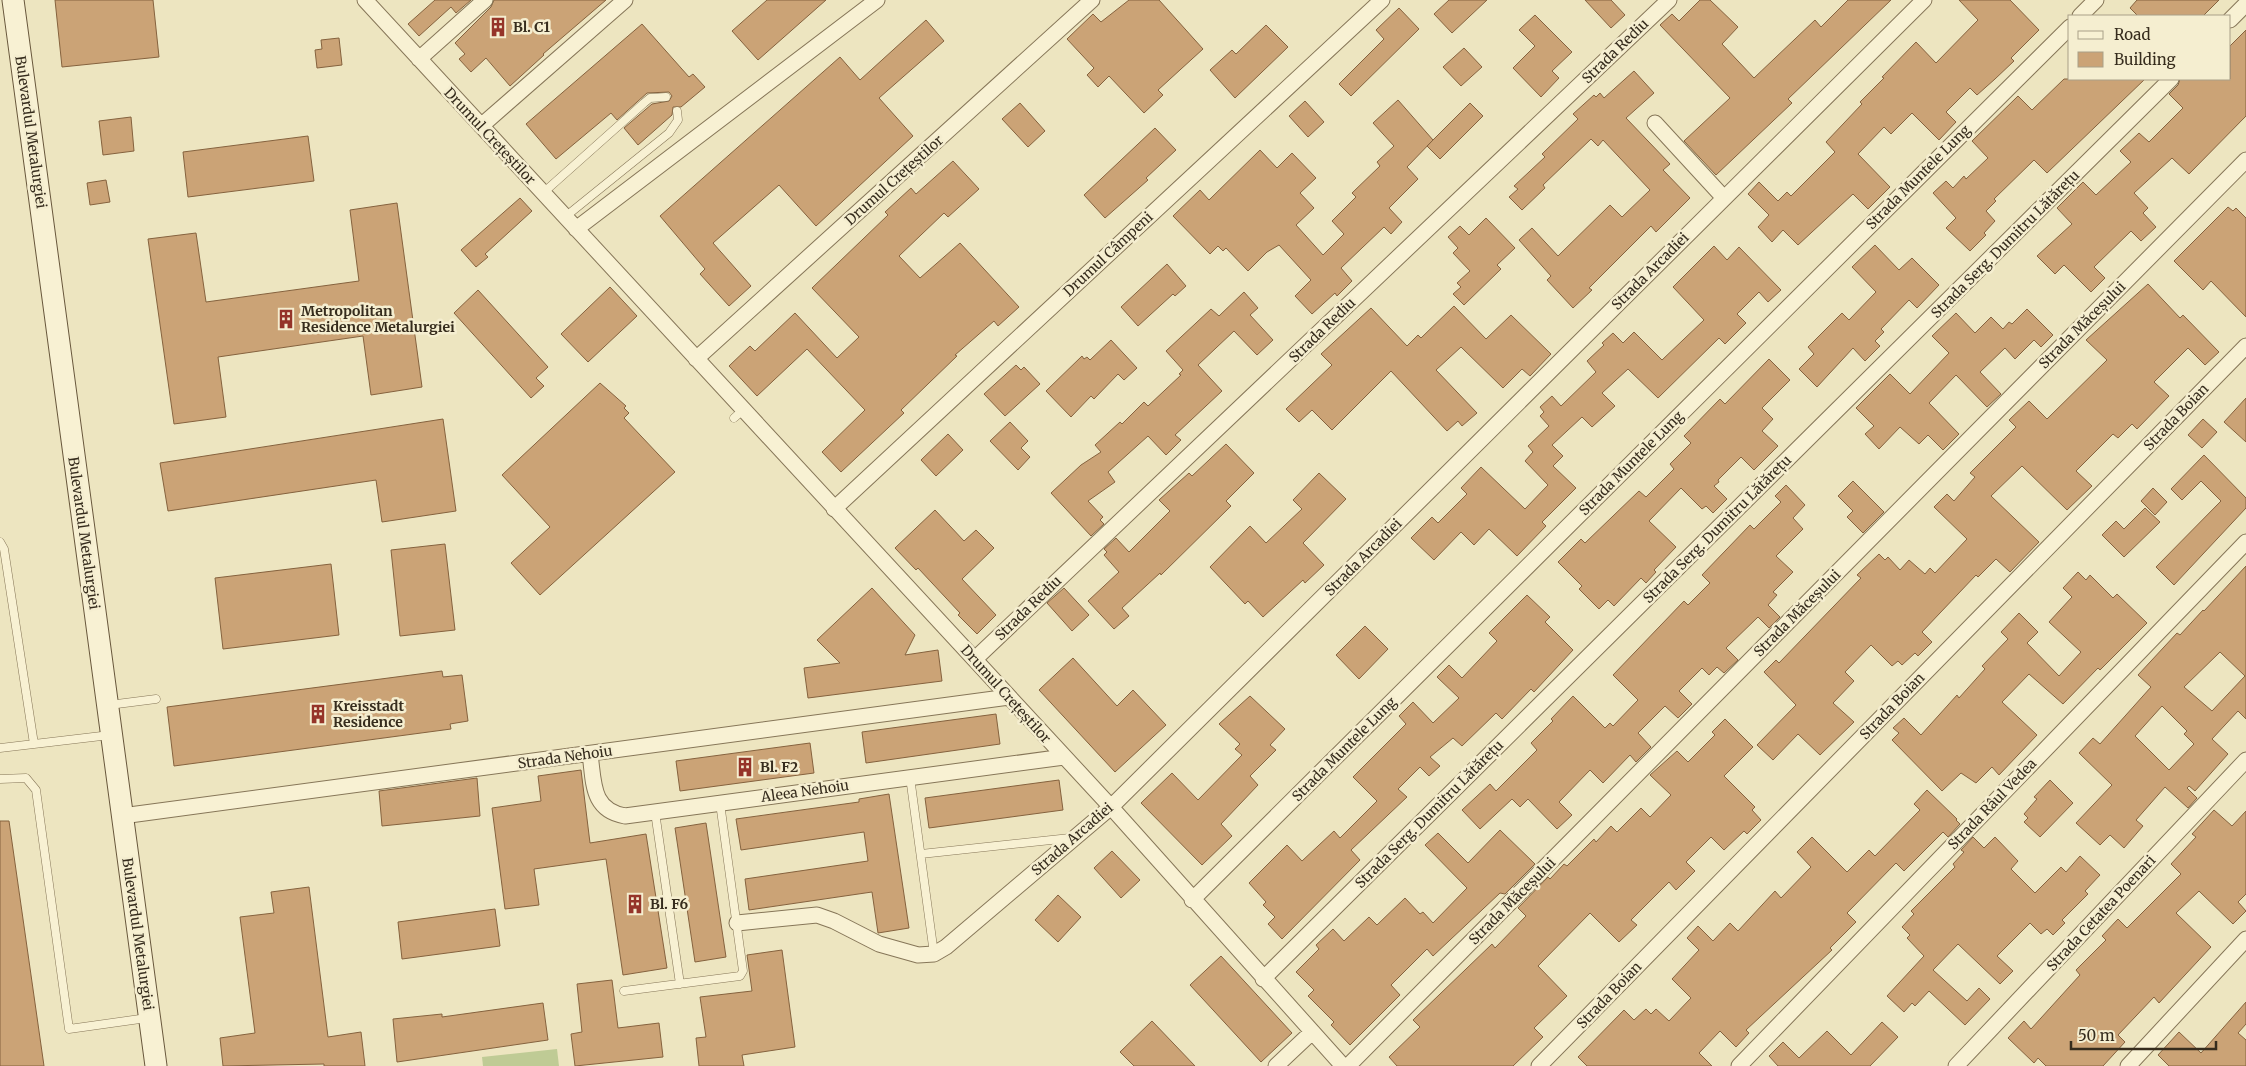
<svg xmlns="http://www.w3.org/2000/svg" width="2246" height="1066" viewBox="0 0 2246 1066" font-family="Merriweather,serif">
	<style>
		.green { fill: #bfcb95 }
		.building { fill: #cba376; stroke: #85623e; fill-rule: evenodd }
		.lines { fill: none; stroke-linecap: round; stroke-linejoin: round }
		.lane-casing { stroke: #867658; stroke-width: 9 }
		.street-casing { stroke: #867658; stroke-width: 17 }
		.secondary-casing { stroke: #68573c; stroke-width: 23 }
		.lane { stroke: #f8f1d3; stroke-width: 8 }
		.street { stroke: #f8f1d3; stroke-width: 15 }
		.secondary { stroke: #f8f1d3; stroke-width: 21 }
		.labels { text-anchor: middle; stroke-width: 5; stroke-linejoin: round; paint-order: stroke }
		.poi-label { font-size: 14px; font-weight: bold; fill: #362c1d; stroke: #f5eed0; text-anchor: start }
		.street-label { font-size: 14px; fill: #362c1d; stroke: #f5eed0 }
	</style>
	<rect width="100%" height="100%" fill="#ede5c0"/>
	<path class="green" d="M557,1049L559,1066H483L482,1057Z"/>
	<path class="building" d="M55,0H153L159,57L62,67Z
		M435,0H471L456,13L451,7L419,36L408,24Z
		M494,0H606L543,54L544,55L510,86L486,58L471,72L459,59L465,54L455,43L491,7Z
		M767,0H826L758,60L732,31Z
		M1129,0H1159L1203,49L1158,90L1163,95L1144,113L1109,76L1098,87L1087,75L1094,68L1067,39L1093,14L1101,22Z
		M1449,0H1487L1452,33L1434,14Z
		M1585,0H1611L1625,15L1611,28Z
		M1700,0H1710L1738,27L1722,44L1754,78L1815,20L1821,27L1848,0H1891L1788,99L1792,103L1716,175L1684,141L1730,98L1660,25L1672,14L1679,21Z
		M1959,0H2010L2039,30L2011,58L2014,61L1995,79L1977,95L1970,88L1946,112L1956,122L1939,140L1912,113L1891,134L1884,127L1858,154L1890,187L1868,209L1853,194L1798,245L1783,230L1772,242L1758,227L1769,215L1748,194L1759,182L1778,201L1787,192L1791,196L1835,152L1826,142L1862,104L1860,102L1884,78L1882,77L1916,42L1936,63L1978,20Z
		M2137,0H2219L2203,16H2138L2130,8Z
		M1399,8L1419,29L1351,96L1339,84L1384,39L1376,30Z
		M1535,15L1572,52L1552,71L1559,78L1541,97L1513,68L1535,46L1519,30Z
		M926,20L944,41L879,98L913,136L816,226L779,185L713,243L751,286L729,306L700,274L705,269L660,216L840,57L860,80Z
		M642,24L689,77L693,74L705,87L681,107H673L672,115L638,145L624,128L652,104L669,101L672,96L669,92L647,93L617,120L611,113L556,159L526,124Z
		M1266,25L1288,47L1235,98L1210,70L1232,50L1236,54Z
		M2246,30V116L2189,174L2172,158L2134,193L2148,208L2143,213L2156,227L2141,241L2131,231L2094,267L2105,278L2091,292L2064,265L2055,274L2037,256L2072,224L2057,208L2083,182L2096,195L2131,162L2120,151L2139,133L2149,142L2183,108L2169,94L2178,85L2180,79H2230V46Z
		M339,38L342,65L317,68L315,50L322,49L321,40Z
		M1464,48L1482,67L1461,86L1443,67Z
		M1634,71L1654,93L1626,118L1670,164L1663,170L1690,198L1656,232L1651,226L1589,288L1592,290L1573,308L1547,280L1551,276L1519,240L1532,228L1558,256L1610,205L1622,217L1650,190L1603,140L1598,146L1591,139L1543,185L1545,188L1522,210L1509,197L1518,189L1514,186L1545,157L1542,154L1578,119L1573,114L1594,95L1596,97L1600,93L1604,98Z
		M2064,79H2145L2047,173L2034,160L1994,199L1996,201L1986,211L1995,221L1984,233L1986,235L1970,251L1946,228L1956,218L1933,193L1946,181L1953,188L1964,176L1966,179L1988,158L1972,141L2018,96L2032,110Z
		M1398,100L1433,140L1407,167L1418,179L1389,208L1402,222L1391,234L1384,227L1341,268L1352,281L1337,296L1335,293L1312,314L1295,296L1311,280L1279,245L1267,252L1248,271L1226,248L1223,251L1218,246L1210,254L1173,216L1200,190L1209,200L1260,150L1277,168L1292,153L1316,178L1300,193L1314,208L1296,225L1323,255L1344,234L1332,221L1356,197L1352,193L1380,166L1377,162L1394,146L1373,123Z
		M1305,101L1324,122L1308,137L1289,116Z
		M1020,103L1045,131L1028,147L1002,119Z
		M1470,103L1483,116L1440,159L1427,146Z
		M131,117L134,151L103,155L99,121Z
		M1155,128L1176,150L1146,178L1148,180L1105,218L1084,195Z
		M308,136L314,181L188,197L183,152Z
		M953,161L979,189L948,217L944,213L899,256L920,278L960,243L1019,307L998,326L994,321L955,355L957,356L901,410L904,413L841,472L822,452L865,410L807,349L757,396L729,366L750,346L755,351L795,313L837,358L859,337L812,288L888,215L885,212L911,188L916,194Z
		M106,180L110,202L90,205L87,183Z
		M520,198L532,211L485,254L488,257L476,267L461,250Z
		M397,203L422,387L371,395L363,336L218,357L226,417L174,424L148,239L196,233L206,302L359,281L350,210Z
		M2228,207L2233,211L2236,208L2246,218V317L2211,281L2203,290L2174,261Z
		M1486,218L1515,248L1497,265L1501,269L1464,305L1453,294L1461,287L1457,283L1470,271L1453,253L1458,248L1448,237L1460,226L1469,235Z
		M1875,245L1899,270L1912,258L1939,285L1917,308L1909,300L1881,329L1884,332L1875,341L1880,346L1865,361L1853,348L1817,387L1799,369L1814,354L1808,347L1842,313L1849,320L1876,292L1852,267Z
		M1714,246L1727,260L1739,247L1781,290L1768,302L1759,292L1737,314L1746,323L1725,344L1719,338L1658,398L1628,369L1602,393L1615,406L1592,427L1582,417L1552,445L1563,456L1553,466L1576,488L1542,522L1546,526L1517,556L1489,529L1474,545L1461,532L1434,560L1411,538L1432,517L1438,523L1467,494L1461,488L1481,467L1525,509L1548,485L1525,461L1533,452L1528,446L1549,426L1540,416L1544,412L1540,407L1552,396L1561,406L1596,372L1587,361L1604,345L1602,343L1613,333L1623,343L1634,332L1662,360L1704,320L1673,287Z
		M1167,264L1186,286L1175,296L1173,294L1138,326L1121,307Z
		M2148,284L2180,318L2183,315L2219,352L2205,365L2188,348L2154,382L2169,396L2137,429L2132,424L2118,438L2113,434L2076,471L2092,486L2067,510L2022,466L1991,496L2039,542L2010,572L1996,559L1978,577L1976,575L1922,632L1932,642L1918,656L1915,653L1902,665L1898,661L1892,666L1871,645L1845,672L1854,681L1833,703L1854,722L1820,755L1798,734L1773,760L1757,745L1796,705L1764,672L1776,660L1779,663L1861,578L1857,575L1879,554L1885,560L1888,557L1900,570L1909,560L1925,574L1930,568L1935,573L1967,539L1934,507L1947,494L1954,501L1975,477L1970,473L2016,427L2009,420L2029,401L2047,419L2107,360L2086,340Z
		M610,287L637,316L588,362L561,334Z
		M478,290L548,367L536,378L544,386L531,398L454,313Z
		M1244,292L1258,308L1250,315L1273,340L1257,355L1234,331L1198,365L1222,391L1175,435L1181,440L1166,455L1148,436L1108,472L1115,482L1088,501L1103,517L1100,520L1104,524L1091,536L1051,493L1081,465L1101,452L1095,445L1120,422L1122,424L1144,402L1148,406L1181,375L1179,374L1183,370L1166,351L1211,309L1219,316Z
		M1454,306L1486,339L1511,315L1551,354L1530,376L1522,369L1503,388L1461,347L1436,370L1477,413L1462,426L1458,421L1447,431L1391,371L1332,430L1312,410L1299,422L1286,409L1332,365L1321,354L1371,308L1407,346L1418,335L1421,338Z
		M2027,309L2053,335L2041,347L2034,340L2015,359L2005,348L1980,372L2001,394L1987,407L1956,375L1929,403L1959,434L1943,450L1928,435L1919,444L1900,427L1879,449L1865,434L1874,426L1856,408L1890,374L1910,394L1949,353L1932,336L1956,313L1975,333L1991,317L2003,329L2009,322L2012,324Z
		M1111,340L1137,368L1124,380L1118,374L1094,399L1091,396L1071,417L1046,391L1082,356L1084,359L1087,357L1090,360Z
		M1769,359L1790,380L1762,408L1773,419L1762,431L1778,446L1754,470L1741,457L1718,480L1719,482L1714,486L1727,499L1713,513L1706,506L1702,509L1681,488L1649,521L1676,547L1654,570L1656,572L1646,583L1641,578L1614,606L1608,600L1599,609L1579,589L1582,586L1558,562L1581,539L1585,543L1639,491L1646,497L1674,469L1670,464L1691,443L1684,436L1720,399L1725,404Z
		M1016,365L1021,370L1024,367L1040,384L1005,416L984,394Z
		M600,383L626,406L624,408L629,413L624,418L675,472L540,595L511,563L550,527L502,475Z
		M2246,398V442L2224,422Z
		M443,419L456,511L382,522L376,480L168,511L160,463Z
		M2203,419L2217,432L2202,448L2188,435Z
		M1010,422L1028,441L1021,448L1030,457L1018,470L990,441Z
		M948,434L963,450L936,476L921,460Z
		M1226,444L1254,473L1226,501L1231,506L1161,575L1160,573L1122,608L1129,616L1114,629L1088,601L1119,572L1104,555L1107,552L1104,549L1116,538L1129,552L1170,511L1159,500L1189,473L1192,476Z
		M2204,455L2246,498V508L2174,585L2156,567L2221,501L2201,481L2182,500L2171,489Z
		M1319,473L1346,499L1303,543L1324,565L1305,583L1303,580L1263,617L1248,601L1245,604L1210,567L1250,526L1266,543L1302,509L1293,500Z
		M1853,481L1884,512L1863,533L1847,517L1853,511L1838,496Z
		M1786,485L1805,505L1793,518L1803,529L1776,556L1793,572L1773,592L1777,595L1768,605L1780,617L1769,628L1758,617L1726,648L1738,660L1724,673L1717,667L1709,675L1702,668L1679,691L1692,704L1678,718L1665,706L1638,733L1651,747L1636,762L1630,755L1603,783L1590,770L1559,802L1572,815L1557,829L1528,799L1520,807L1512,799L1480,829L1462,810L1490,784L1496,791L1537,750L1531,743L1553,721L1551,719L1573,696L1605,728L1610,723L1613,726L1638,700L1613,675L1684,601L1688,605L1710,583L1702,575L1750,525L1754,529L1781,502L1775,496Z
		M2153,488L2167,502L2155,515L2141,501Z
		M2145,508L2160,522L2124,557L2102,535L2116,521L2124,529Z
		M935,510L964,541L976,530L994,548L962,579L996,615L977,634L958,615L960,613L918,568L916,570L895,548Z
		M445,544L455,630L400,636L391,550Z
		M331,564L339,635L223,649L215,578Z
		M2246,566V719L2238,711L2212,739L2228,754L2195,791L2189,786L2187,788L2197,798L2188,808L2165,787L2136,820L2143,826L2124,848L2110,835L2100,845L2076,823L2112,785L2079,753L2093,738L2100,744L2151,687L2138,675L2177,633L2180,635L2203,610L2204,611ZM2220,652L2245,676L2212,711L2184,687ZM2162,706L2187,731L2184,734L2194,744L2169,770L2135,736Z
		M2078,572L2086,580L2090,575L2113,598L2117,594L2147,623L2100,670L2098,668L2063,704L2029,674L2002,702L2037,735L1999,775L1992,767L1976,783L1961,773L1942,791L1892,740L1899,733L1893,728L1904,718L1921,735L1957,695L1959,698L1985,669L1982,666L2008,639L2001,632L2019,613L2038,632L2027,643L2059,676L2081,652L2049,622L2072,597L2063,588Z
		M872,588L915,635L905,655L938,650L942,681L808,698L804,668L840,663L817,640Z
		M1064,588L1089,615L1072,631L1047,603Z
		M1527,595L1550,617L1545,622L1573,650L1534,692L1531,689L1502,719L1496,713L1462,746L1453,738L1430,757L1440,766L1429,776L1420,767L1398,789L1407,797L1351,850L1360,860L1282,939L1268,924L1275,917L1263,905L1266,902L1249,883L1287,845L1302,861L1334,831L1340,838L1377,801L1353,777L1406,724L1399,716L1413,702L1433,723L1459,698L1437,677L1449,665L1462,678L1497,641L1489,633Z
		M1365,626L1388,649L1359,679L1336,655Z
		M1073,658L1117,706L1133,690L1166,725L1115,772L1039,690Z
		M442,671L443,677L462,675L468,721L450,724L451,729L174,766L167,707Z
		M1250,696L1285,729L1270,745L1276,750L1250,776L1258,785L1221,824L1232,836L1202,865L1141,803L1172,773L1198,800L1242,755L1235,749L1240,744L1219,724Z
		M996,714L1000,744L866,763L862,732Z
		M1725,719L1753,747L1724,776L1755,807L1752,810L1761,820L1747,834L1744,831L1724,850L1711,837L1686,862L1695,871L1676,890L1669,882L1631,920L1637,925L1619,942L1590,913L1538,966L1567,996L1534,1028L1543,1037L1513,1066H1397L1389,1057L1420,1027L1413,1020L1492,944L1495,948L1526,916L1518,908L1548,877L1550,879L1564,864L1567,866L1594,839L1596,842L1611,826L1617,832L1641,808L1650,817L1671,795L1650,775L1677,751L1688,762L1715,735L1712,732Z
		M810,743L814,773L680,791L676,761Z
		M581,770L590,843L646,834L667,968L623,975L606,859L534,869L539,905L505,909L492,808L541,801L538,776Z
		M477,778L480,816L382,826L379,791Z
		M1059,780L1063,810L929,828L925,798Z
		M2050,780L2073,803L2040,837L2024,822L2028,818L2024,814L2037,799L2034,797Z
		M1927,790L1957,819L1956,820L1960,824L1948,837L1943,832L1904,871L1896,863L1847,913L1856,922L1830,948L1832,950L1746,1030L1749,1033L1736,1047L1720,1031L1699,1053L1712,1066H1587L1578,1057L1624,1010L1634,1020L1646,1009L1651,1014L1656,1009L1669,1021L1691,998L1672,979L1699,950L1687,938L1698,926L1713,941L1730,923L1738,931L1775,891L1781,898L1811,867L1797,852L1812,837L1847,872L1869,850L1875,856L1920,810L1914,804Z
		M889,794L909,928L878,933L872,892L749,910L745,879L868,861L864,832L741,850L736,819L859,802V799Z
		M2214,810L2232,826L2246,811V894L2238,902L2246,911L2233,924L2199,891L2176,913L2211,947L2159,1003L2154,997L2118,1035L2125,1042L2103,1066H2046L2038,1058L2034,1063L2008,1038L2024,1021L2031,1029L2080,975L2076,970L2106,940L2102,936L2118,919L2127,928L2181,874L2171,864L2196,837L2192,834Z
		M0,821H9L44,1066H0Z
		M706,823L726,957L695,962L675,828Z
		M1500,830L1535,864L1505,894L1500,893L1433,956L1427,949L1391,985L1400,995L1350,1045L1331,1025L1334,1022L1308,996L1314,990L1296,972L1319,949L1316,945L1333,929L1344,941L1369,917L1377,925L1405,898L1420,914L1423,912L1433,923L1467,888L1425,845L1438,833L1468,863Z
		M1973,837L1984,848L1995,837L2018,861L2011,869L2035,893L2061,867L2066,872L2080,856L2100,875L2085,891L2088,894L2062,920L2065,923L2053,935L2047,929L2041,934L2030,923L1997,956L2013,971L2000,984L1958,944L1933,970L1967,1001L1979,988L1990,999L1965,1025L1929,991L1915,1006L1912,1003L1904,1012L1887,996L1924,956L1907,938L1910,935L1902,927L1914,914L1911,911L1955,867L1953,864L1964,852L1961,850Z
		M1112,851L1140,880L1121,898L1094,868Z
		M309,887L328,1037L361,1032L365,1066H324V1064L223,1066L220,1038L255,1033L240,917L274,913L271,892Z
		M1058,895L1081,917L1058,942L1035,920Z
		M495,909L500,946L402,959L398,922Z
		M782,950L795,1047L742,1055L744,1066H699L696,1038L706,1037L700,997L752,991L747,955Z
		M1221,956L1292,1033L1261,1062L1190,985Z
		M612,980L618,1028L659,1023L663,1057L575,1066L571,1034L582,1032L577,984Z
		M2246,1002V1024L2238,1033L2246,1040V1066H2169L2158,1055L2179,1032L2201,1053Z
		M543,1003L548,1040L397,1062L393,1019L442,1014V1017Z
		M1152,1021L1195,1066H1134L1120,1052Z
		M1882,1022L1898,1037L1870,1066H1778L1769,1056L1783,1042L1799,1058L1827,1031L1851,1055Z"/>
	<g class="lines">
		<defs>
			<path id="lane" d="M543,193L644,103L650,98L666,97
				M565,217L669,133L678,120L677,111
				M734,418L743,410
				M0,542L4,549L34,744
				M109,705L156,699
				M0,748L110,735
				M910,777L934,954
				M0,779L26,778L36,790L69,1029L147,1018
				M655,812L680,984
				M921,854L1070,838
				M624,991L740,976L743,971L720,803"/>
			<path id="street" d="M365,0L1111,807L1343,1066
				M2080,16L2096,0
				M2230,20L2246,4
				M419,59L485,0
				M1655,123L1724,198
				M481,126L625,0
				M576,229L877,0
				M696,359L1092,0
				M834,509L1382,0
				M975,659L1669,0
				M590,754C594,782 591,810 625,816L1064,757
				M122,816L1009,697
				M1192,900L2070,27
				M737,923L817,915L834,921L879,944L918,955L934,954L946,947L1111,807L1924,0
				M1263,979L2171,79
				M1276,1066L1312,1032
				M1348,1066L2246,160
				M1539,1066L2246,346
				M1739,1066L2246,542
				M1956,1066L2246,760
				M2128,1066L2246,939"/>
			<path id="secondary" d="M13,0L156,1066"/>
		</defs>
		<use href="#lane" class="lane-casing"/>
		<use href="#street" class="street-casing"/>
		<use href="#secondary" class="secondary-casing"/>
		<use href="#lane" class="lane"/>
		<use href="#street" class="street"/>
		<use href="#secondary" class="secondary"/>
	</g>
	<defs>
		<symbol id="building-bare" viewBox="-9 -9 18 18"><path d="M-4-6H4V6H1V3H-1V6H-4ZM-2.5-4.3h1.7v1.8h-1.7ZM.8-4.3h1.7v1.8H.8ZM-2.5-1h1.7V.8h-1.7ZM.8-1h1.7V.8H.8Z" fill="#953429" stroke="#f5eed0" stroke-width="2.5" paint-order="stroke"/></symbol>
	</defs>
	<g fill-rule="evenodd">
		<use href="#building-bare" x="484" y="13" width="28" height="28"/>
		<use href="#building-bare" x="272" y="305" width="28" height="28"/>
		<use href="#building-bare" x="304" y="700" width="28" height="28"/>
		<use href="#building-bare" x="731" y="753" width="28" height="28"/>
		<use href="#building-bare" x="621" y="890" width="28" height="28"/>
	</g>
	<g class="labels">
		<g class="poi-label">
			<text x="513" y="32">Bl. C1</text>
			<text x="301" y="316">Metropolitan<tspan x="301" dy="16">Residence Metalurgiei</tspan></text>
			<text x="333" y="711">Kreisstadt<tspan x="333" dy="16">Residence</tspan></text>
			<text x="760" y="772">Bl. F2</text>
			<text x="650" y="909">Bl. F6</text>
		</g>
		<g class="street-label">
			<text transform="translate(1615 51) rotate(-44)" y="5">Strada Rediu</text>
			<text transform="translate(31 132) rotate(82)" y="5">Bulevardul Metalurgiei</text>
			<text transform="translate(490 136) rotate(47)" y="5">Drumul Crețeștilor</text>
			<text transform="translate(1918 177) rotate(-45)" y="5">Strada Muntele Lung</text>
			<text transform="translate(894 180) rotate(-42)" y="5">Drumul Crețeștilor</text>
			<text transform="translate(2005 244) rotate(-45)" y="5">Strada Serg. Dumitru Lătărețu</text>
			<text transform="translate(1108 254) rotate(-43)" y="5">Drumul Câmpeni</text>
			<text transform="translate(1650 271) rotate(-45)" y="5">Strada Arcadiei</text>
			<text transform="translate(2082 325) rotate(-45)" y="5">Strada Măceșului</text>
			<text transform="translate(1322 330) rotate(-44)" y="5">Strada Rediu</text>
			<text transform="translate(2176 417) rotate(-46)" y="5">Strada Boian</text>
			<text transform="translate(1631 463) rotate(-45)" y="5">Strada Muntele Lung</text>
			<text transform="translate(1717 529) rotate(-45)" y="5">Strada Serg. Dumitru Lătărețu</text>
			<text transform="translate(84 533) rotate(82)" y="5">Bulevardul Metalurgiei</text>
			<text transform="translate(1363 557) rotate(-45)" y="5">Strada Arcadiei</text>
			<text transform="translate(1028 608) rotate(-44)" y="5">Strada Rediu</text>
			<text transform="translate(1797 613) rotate(-45)" y="5">Strada Măceșului</text>
			<text transform="translate(1006 694) rotate(48)" y="5">Drumul Crețeștilor</text>
			<text transform="translate(1892 706) rotate(-46)" y="5">Strada Boian</text>
			<text transform="translate(1344 749) rotate(-45)" y="5">Strada Muntele Lung</text>
			<text transform="translate(565 757) rotate(-8)" y="5">Strada Nehoiu</text>
			<text transform="translate(805 791) rotate(-8)" y="5">Aleea Nehoiu</text>
			<text transform="translate(1992 804) rotate(-46)" y="5">Strada Râul Vedea</text>
			<text transform="translate(1429 814) rotate(-45)" y="5">Strada Serg. Dumitru Lătărețu</text>
			<text transform="translate(1072 839) rotate(-41)" y="5">Strada Arcadiei</text>
			<text transform="translate(1512 901) rotate(-45)" y="5">Strada Măceșului</text>
			<text transform="translate(2101 913) rotate(-47)" y="5">Strada Cetatea Poenari</text>
			<text transform="translate(138 934) rotate(82)" y="5">Bulevardul Metalurgiei</text>
			<text transform="translate(1609 995) rotate(-46)" y="5">Strada Boian</text>
		</g>
	</g>
	<rect x="2068" y="15" width="162" height="65" fill="#f5eed0" stroke="#a9a088"/>
	<rect x="2078" y="31" width="25" height="8" fill="#f8f1d3" stroke="#a9a088"/>
	<text x="2114" y="40" font-size="15" fill="#362c1d">Road</text>
	<rect x="2078" y="52" width="25" height="15" fill="#cba376" stroke="#a9a088"/>
	<text x="2114" y="65" font-size="15" fill="#362c1d">Building</text>
	<path d="M2071 1041v8h145v-8" fill="none" stroke="#362c1d" stroke-width="2.5"/>
	<text x="2078" y="1041" font-size="15" fill="#362c1d" stroke="#f5eed0" stroke-width="4" paint-order="stroke">50 m</text>
</svg>
